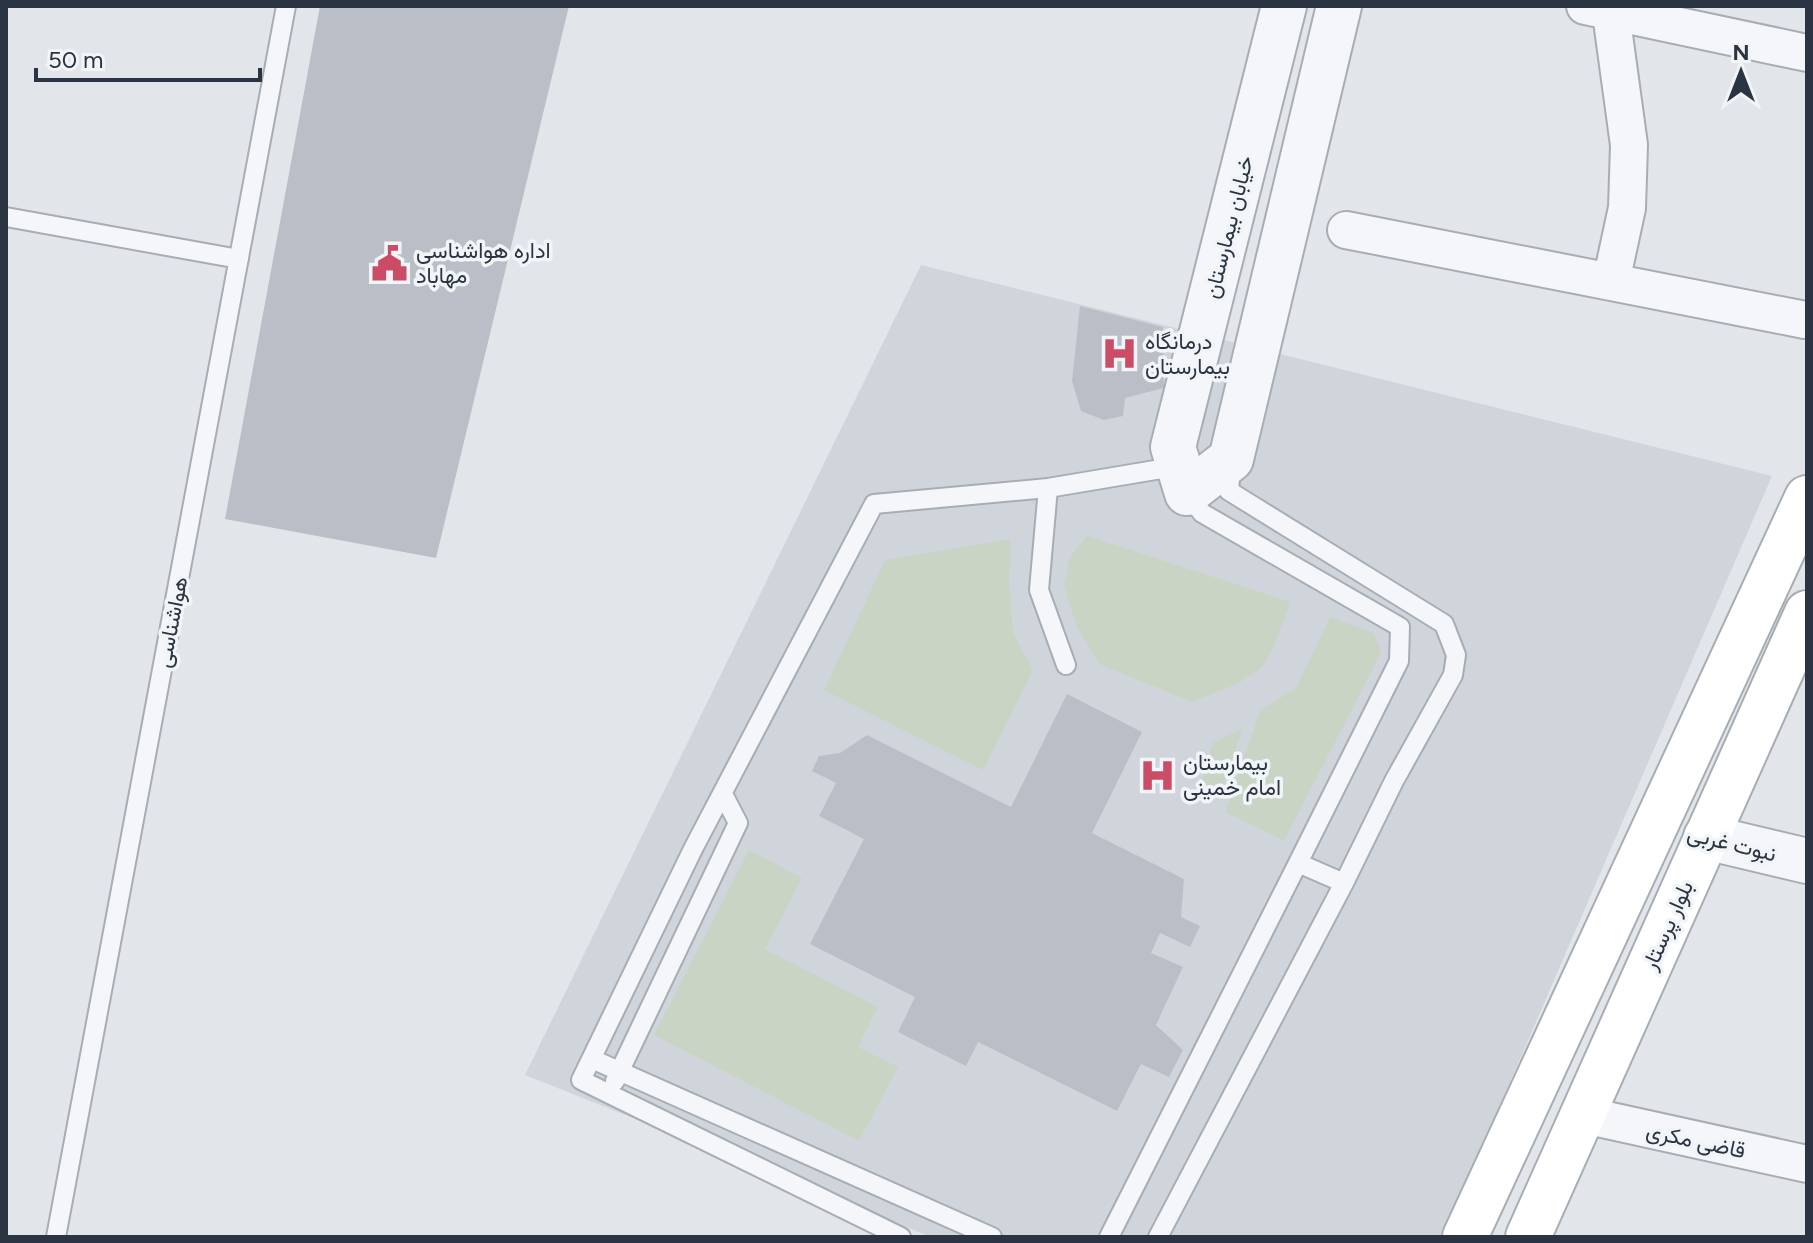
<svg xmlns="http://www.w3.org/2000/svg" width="1813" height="1243" viewBox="0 0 1813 1243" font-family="Figtree,Vazirmatn,sans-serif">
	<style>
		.built { fill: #d0d5dc }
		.green { fill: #c9d4c4 }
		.building { fill: #babfc7 }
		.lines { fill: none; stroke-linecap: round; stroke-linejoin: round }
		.service-casing { stroke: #a7adb4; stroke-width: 22 }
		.minor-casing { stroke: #a7adb4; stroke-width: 40 }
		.tertiary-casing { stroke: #a7adb4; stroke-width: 48 }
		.secondary-casing { stroke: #a7adb4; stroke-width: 48 }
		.service { stroke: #f5f6f9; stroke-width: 18 }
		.minor { stroke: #f5f6f9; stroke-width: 36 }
		.tertiary { stroke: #f5f6f9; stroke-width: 44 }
		.secondary { stroke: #fff; stroke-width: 44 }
		.labels { text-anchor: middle; stroke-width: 7; stroke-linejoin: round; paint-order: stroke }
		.street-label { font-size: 22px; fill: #2b3442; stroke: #f2f5f8 }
		.poi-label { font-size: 22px; fill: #2b3442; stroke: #f2f5f8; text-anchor: start }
	</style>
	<rect width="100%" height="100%" fill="#e2e6ea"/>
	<path class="built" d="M921,265L1772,476L1443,1237H931L525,1075Z"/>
	<path class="green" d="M1088,536L1290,602C1266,676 1263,674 1192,702L1099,664L1076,625L1064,585L1070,556Z
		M1011,539L1009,580L1013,633L1033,670L983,770L824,690L885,560Z
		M1330,617L1374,633L1381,653L1284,841L1225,812L1260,711L1296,688Z
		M1243,728L1220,793L1199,787L1213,743Z
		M749,850L802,878L765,949L878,1007L858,1047L898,1067L859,1141L654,1035Z"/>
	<path class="building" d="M320,6H569L436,558L225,519Z
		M1080,306L1163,327L1164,388L1125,398L1123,416L1104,420L1081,411L1072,381Z
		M1067,694L1142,732L1092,833L1184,879L1181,917L1200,926L1190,947L1160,933L1151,953L1183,967L1156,1025L1183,1050L1169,1077L1141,1064L1117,1111L978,1042L966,1066L898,1032L915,997L810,944L864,839L819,816L836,783L812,771L819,756L840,753L867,735L1011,807Z"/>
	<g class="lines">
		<defs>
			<path id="service" d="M6,217L239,259
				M1048,488L1039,590L1066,665
				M1187,493L1202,513L1400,627L1399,661L1298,863L1344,883L1394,781L1453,675L1456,655L1444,624L1229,491L1231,466
				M592,1059L992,1237
				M615,1081L738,823L724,796
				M56,1237L286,6
				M901,1237L581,1080L693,849L874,504L1048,488L1179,466
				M1109,1237L1298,863
				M1158,1237L1344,883"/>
			<path id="minor" d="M1585,6L1807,53
				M1610,6L1629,145L1627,208L1611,282
				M1346,230L1805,320
				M1584,1115L1807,1164"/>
			<path id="tertiary" d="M1284,6L1173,447L1187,493L1231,459L1339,6
				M1706,837L1807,861"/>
			<path id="secondary" d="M1465,1237L1807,498
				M1528,1237L1807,613"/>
		</defs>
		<use href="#service" class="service-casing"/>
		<use href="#minor" class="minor-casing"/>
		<use href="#tertiary" class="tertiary-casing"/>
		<use href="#secondary" class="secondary-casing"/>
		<use href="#service" class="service"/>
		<use href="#minor" class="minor"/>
		<use href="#tertiary" class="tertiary"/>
		<use href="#secondary" class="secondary"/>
	</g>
	<defs>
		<symbol id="civic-bare" viewBox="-9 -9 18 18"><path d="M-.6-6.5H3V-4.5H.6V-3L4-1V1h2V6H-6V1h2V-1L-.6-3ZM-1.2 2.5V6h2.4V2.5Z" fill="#cb4c66" stroke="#f2f5f8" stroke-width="2.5" paint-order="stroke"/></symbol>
		<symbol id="hospital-bare" viewBox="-9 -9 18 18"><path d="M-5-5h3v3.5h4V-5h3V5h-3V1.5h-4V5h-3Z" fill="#cb4c66" stroke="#f2f5f8" stroke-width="2.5" paint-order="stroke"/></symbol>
	</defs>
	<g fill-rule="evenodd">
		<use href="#civic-bare" x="364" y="238" width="51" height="51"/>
		<use href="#hospital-bare" x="1094" y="328" width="51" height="51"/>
		<use href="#hospital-bare" x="1132" y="750" width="51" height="51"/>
	</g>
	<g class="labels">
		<g class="street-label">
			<text transform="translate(1228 227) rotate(-76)" y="8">خیابان بیمارستان</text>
			<text transform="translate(171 622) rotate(-79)" y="8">هواشناسی</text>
			<text transform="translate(1732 843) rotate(14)" y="8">نبوت غربی</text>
			<text transform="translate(1667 925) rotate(-66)" y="8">بلوار پرستار</text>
			<text transform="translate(1696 1140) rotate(12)" y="8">قاضی مکری</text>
		</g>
		<g class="poi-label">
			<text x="416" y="258">اداره هواشناسی<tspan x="416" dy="25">مهاباد</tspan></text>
			<text x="1145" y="349">درمانگاه<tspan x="1145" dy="25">بیمارستان</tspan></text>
			<text x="1183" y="770">بیمارستان<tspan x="1183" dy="25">امام خمینی</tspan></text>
		</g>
	</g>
	<rect width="1813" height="1243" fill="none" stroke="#2b3442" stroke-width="16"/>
	<g transform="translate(1741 72)" stroke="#f2f5f8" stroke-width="6" paint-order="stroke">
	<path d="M0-6L14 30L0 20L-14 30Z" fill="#2b3442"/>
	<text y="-12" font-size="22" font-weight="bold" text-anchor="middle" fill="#2b3442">N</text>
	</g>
	<path d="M36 68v12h224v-12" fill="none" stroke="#2b3442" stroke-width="4"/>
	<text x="48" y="68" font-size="24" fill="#2b3442" stroke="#f2f5f8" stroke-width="6" paint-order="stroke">50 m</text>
</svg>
